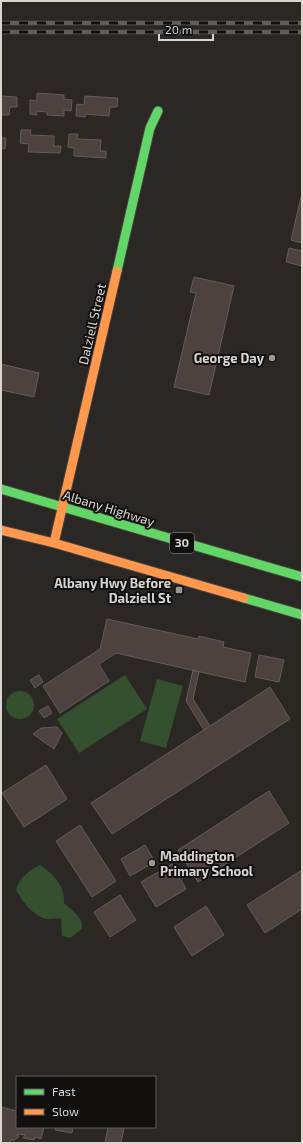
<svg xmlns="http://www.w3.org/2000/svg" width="303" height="1144" viewBox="0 0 303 1144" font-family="'Exo 2',sans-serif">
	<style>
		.green { fill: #35502f }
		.building { fill: #4e4240; stroke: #605d5c }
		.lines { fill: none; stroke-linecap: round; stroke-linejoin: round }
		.fast-casing { stroke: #454341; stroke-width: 11 }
		.slow-casing { stroke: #454341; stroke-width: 11 }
		.fast { stroke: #63d668; stroke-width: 9 }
		.slow { stroke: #ff974d; stroke-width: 9 }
		.rail-casing { stroke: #605e5b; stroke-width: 4.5 }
		.rail { stroke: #12100e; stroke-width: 3; stroke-dasharray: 9; stroke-linecap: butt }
		.poi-dot { fill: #9b9894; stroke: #12100e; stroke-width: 1.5 }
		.labels { text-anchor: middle; stroke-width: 4; stroke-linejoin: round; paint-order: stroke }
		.shield { fill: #12100e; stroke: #9d9a96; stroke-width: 1 }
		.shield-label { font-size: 12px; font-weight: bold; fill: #d8d5d1 }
		.street-label { font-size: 13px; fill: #d8d5d1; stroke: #12100e }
		.poi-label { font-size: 13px; font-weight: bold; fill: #d8d5d1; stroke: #12100e; text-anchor: end }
	</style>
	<rect width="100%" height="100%" fill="#2a2724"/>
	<path class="green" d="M125,675L147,709L79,753L57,719Z
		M157,679L183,686L166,748L140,741Z
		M6 705a14 14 0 1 1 28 0a14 14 0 1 1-28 0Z
		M40,865C54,875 65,885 64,903C72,911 83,916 82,929L70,938L62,936L61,919C56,918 52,919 47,919C34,917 22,901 16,890C19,878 29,870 40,865Z"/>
	<path class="building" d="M37,93L64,95V99L72,100L71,111L64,110V116L47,115V112L36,111L37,115L30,114V100L37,101Z
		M1,96L17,97V107H10L9,115H1Z
		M85,96L118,98L117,107H110L109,116L85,114V117L76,116L77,104L84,105Z
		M21,130H31L30,135L54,136V146H61L60,153L28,152L29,144L20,143Z
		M69,134H78L77,139L101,140L100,151H106V158L74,156V148L68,147Z
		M1,138H6L5,149L1,148Z
		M302,193V243L291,240Z
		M289,248L302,251V266L286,262Z
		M194,277L234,286L209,395L174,387L196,293L190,292Z
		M1,364L39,373L34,397L1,390Z
		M107,619L198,639L199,636L224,642L223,647L251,653L245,682L116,653L99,664L109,681L60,713L43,686L100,649Z
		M259,655L284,660L279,682L255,677Z
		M193,670L199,672L193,699L210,726L204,730L186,701Z
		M39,675L43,682L35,688L30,680Z
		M270,687L290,719L112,834L91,803Z
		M48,706L52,713L44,718L39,711Z
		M57,727L62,733L54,749L33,734L41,728Z
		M46,765L67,799L24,827L2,793Z
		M269,791L289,823L198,882L178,850Z
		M80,825L116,881L92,897L56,841Z
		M145,845L155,862L130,876L121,859Z
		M172,864L186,889L156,907L141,882Z
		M302,870V909L265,933L247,905Z
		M120,895L136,920L110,937L94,912Z
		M206,906L224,935L192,956L174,927Z
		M1,1107L17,1111V1127H44L41,1139L35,1137L34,1140L23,1138L25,1135L17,1134L19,1137L13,1141L11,1139L10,1143H1Z
		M56,1127H73L72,1133L55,1130Z
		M108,1127L124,1128L121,1143H105Z"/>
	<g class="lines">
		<defs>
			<path id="fast" d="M117,271L150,128L158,111
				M1,489L302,577
				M244,598L302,615"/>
			<path id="slow" d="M1,530L54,543L244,598
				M54,543L117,271"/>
		</defs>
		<use href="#fast" class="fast-casing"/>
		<use href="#slow" class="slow-casing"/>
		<use href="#fast" class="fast"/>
		<use href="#slow" class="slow"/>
		<defs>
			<path id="rail" d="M1,23H302
				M1,32H302"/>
		</defs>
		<use href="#rail" class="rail-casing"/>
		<use href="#rail" class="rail"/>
	</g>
	<g class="poi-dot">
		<circle cx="272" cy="358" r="4"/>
		<rect x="175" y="586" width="8" height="8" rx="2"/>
		<circle cx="152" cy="863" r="4"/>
	</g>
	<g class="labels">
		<rect class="shield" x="170" y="533" width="24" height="20" rx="3"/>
		<g class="shield-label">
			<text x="182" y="547">30</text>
		</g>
		<g class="street-label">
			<text transform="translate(92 324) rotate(-77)" y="5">Dalziell Street</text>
			<text transform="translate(109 508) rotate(17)" y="5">Albany Highway</text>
		</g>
		<g class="poi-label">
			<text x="264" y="363">George Day</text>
			<text x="171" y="588">Albany Hwy Before<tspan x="171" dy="15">Dalziell St</tspan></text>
			<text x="160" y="861" text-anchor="start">Maddington<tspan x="160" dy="15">Primary School</tspan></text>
		</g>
	</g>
	<rect width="303" height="1144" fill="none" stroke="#d8d5d1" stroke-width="4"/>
	<rect x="16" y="1076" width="140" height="52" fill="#12100e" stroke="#615f5c"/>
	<rect x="24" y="1089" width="20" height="6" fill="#63d668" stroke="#615f5c"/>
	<text x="52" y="1096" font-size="12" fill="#d8d5d1">Fast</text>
	<rect x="24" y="1109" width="20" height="6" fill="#ff974d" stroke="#615f5c"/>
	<text x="52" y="1116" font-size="12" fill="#d8d5d1">Slow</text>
	<path d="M159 34v6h54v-6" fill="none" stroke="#d8d5d1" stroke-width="2"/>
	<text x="165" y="34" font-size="12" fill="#d8d5d1" stroke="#12100e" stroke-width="3" paint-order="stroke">20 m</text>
</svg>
